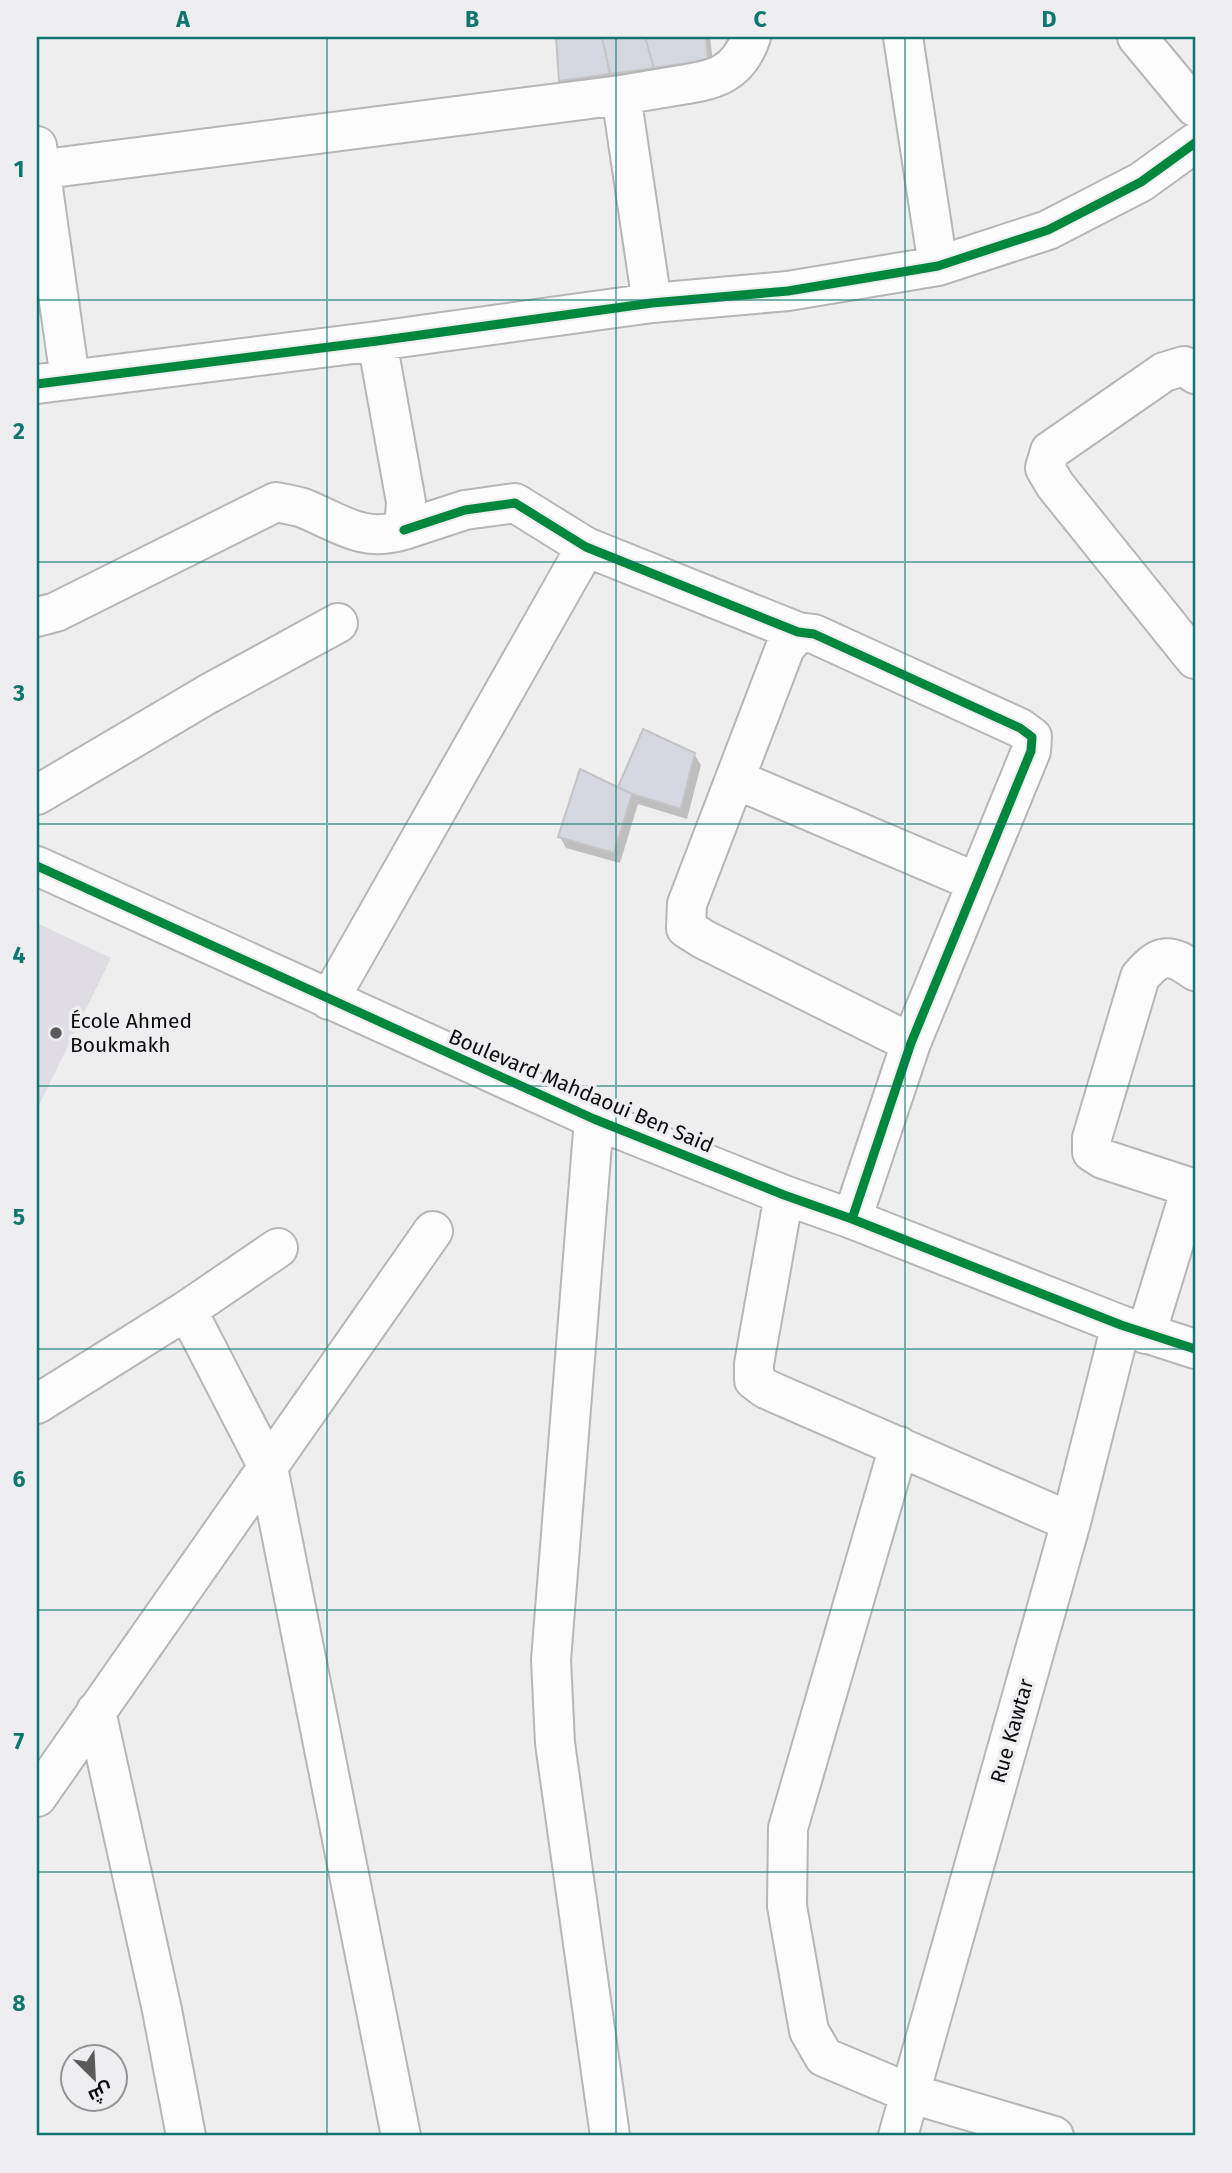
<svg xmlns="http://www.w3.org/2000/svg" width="1232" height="2173" viewBox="0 0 1232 2173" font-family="'Fira Sans',Cairo,sans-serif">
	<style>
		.built { fill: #dfdde3 }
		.shadow { fill: #0003 }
		.building { fill: #d4d7df; stroke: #c4c4c5; stroke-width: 2 }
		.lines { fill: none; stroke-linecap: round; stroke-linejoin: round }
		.minor-casing { stroke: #b6b6b7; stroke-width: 42 }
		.minor { stroke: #fcfcfd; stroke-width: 38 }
		.cycleway-casing { stroke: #eeedf0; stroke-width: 13 }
		.cycleway { stroke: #00873e; stroke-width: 9 }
		.grid { fill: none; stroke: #0f766e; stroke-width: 2; stroke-opacity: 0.55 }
		.poi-dot { fill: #5b5b5c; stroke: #eeedf0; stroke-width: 2.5 }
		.labels { text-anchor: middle; stroke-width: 7; stroke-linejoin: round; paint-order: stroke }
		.poi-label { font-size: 21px; fill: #0c0c0d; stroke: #eeedf0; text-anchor: start }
		.street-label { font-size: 21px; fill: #0c0c0d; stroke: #eeedf0 }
		.neatline { fill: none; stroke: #0f766e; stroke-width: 2.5 }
		.grid-label { font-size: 23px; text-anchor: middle; font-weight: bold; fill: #0f766e }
	</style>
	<rect width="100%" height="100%" fill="#eeeeef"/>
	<path class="built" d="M37,923L111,958L37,1109Z"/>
	<path class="shadow" d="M558,37H710L714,70L567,91L561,81Z
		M644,731L694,754L701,765L687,819L638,804L620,863L566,848L560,837L619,789Z"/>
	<path class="building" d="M556,37H602L610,74L559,81Z
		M602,37H645L654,68L610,74Z
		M645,37H706L708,60L654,68Z
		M643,729L695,753L681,809L632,794L618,787Z
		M580,769L632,794L614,853L558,837Z"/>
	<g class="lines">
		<defs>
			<path id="minor" d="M903,37L938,266
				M1137,37L1195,107
				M621,95L652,303
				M37,146L70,379
				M37,170L621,95C639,92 657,89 675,86C712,80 737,77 751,37
				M1195,374L1184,366L1164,372L1050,451L1045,468L1055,485L1195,659
				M37,384L377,341L652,303L788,291L938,266L1048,230L1141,182L1195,143
				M404,530L465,510L515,503L586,547L798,632L814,634L1020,728L1032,737L1031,751L911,1043L852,1219
				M37,617L56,612L276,502C285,504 294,505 303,508C340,523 363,543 404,530L406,502L377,341
				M798,632L785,648L687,904L686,928L703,939L911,1043
				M735,779L976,882
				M37,795L208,694L338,623
				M37,866L594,1119L784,1195L852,1219L1121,1325L1195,1349
				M1195,971C1170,953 1160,953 1140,977L1092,1138V1152L1103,1159L1195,1189
				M329,1000L586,547
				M594,1119L551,1660L555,1743L610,2136
				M784,1195L754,1364V1380L766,1389L1071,1522
				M187,1310L268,1467L401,2136
				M1146,1334L1191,1188
				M37,1404L187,1310L278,1248
				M899,1446L788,1828L787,1906L809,2031L824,2057L909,2093L1054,2136
				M96,1711L162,2010L186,2136
				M37,1797L433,1231
				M898,2136L1071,1522L1121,1325"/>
		</defs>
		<use href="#minor" class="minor-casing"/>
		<use href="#minor" class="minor"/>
		<defs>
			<path id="cycleway" d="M37,384L377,341L652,303L788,291L938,266L1048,230L1141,182L1195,143
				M404,530L465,510L515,503L586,547L798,632L814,634L1020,728L1032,737L1031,751L911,1043L852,1219
				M37,866L594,1119L784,1195L852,1219L1121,1325L1195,1349"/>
		</defs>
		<use href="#cycleway" class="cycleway-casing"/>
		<use href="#cycleway" class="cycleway"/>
	</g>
	<path class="grid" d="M327,37V2136M616,37V2136M905,37V2136M37,300H1195M37,562H1195M37,824H1195M37,1086H1195M37,1349H1195M37,1610H1195M37,1872H1195"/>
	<circle class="poi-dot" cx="56" cy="1033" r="7"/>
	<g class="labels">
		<g class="poi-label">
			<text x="70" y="1028">École Ahmed<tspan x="70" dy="24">Boukmakh</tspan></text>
		</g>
		<g class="street-label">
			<text transform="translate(581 1091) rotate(23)" y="7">Boulevard Mahdaoui Ben Said</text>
			<text transform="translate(1012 1731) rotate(-74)" y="7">Rue Kawtar</text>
		</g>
	</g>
	<rect width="1232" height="2173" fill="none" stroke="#eeedf0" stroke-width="77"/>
	<g transform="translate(94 2078) rotate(156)"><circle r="33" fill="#eeedf0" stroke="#949395" stroke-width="2"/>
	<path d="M0-5L12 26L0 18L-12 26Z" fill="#5b5b5c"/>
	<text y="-10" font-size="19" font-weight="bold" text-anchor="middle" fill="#0c0c0d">ش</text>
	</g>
	<rect x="38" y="38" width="1156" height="2096" class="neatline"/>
	<g class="grid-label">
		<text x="183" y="27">A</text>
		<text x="472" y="27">B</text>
		<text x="760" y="27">C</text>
		<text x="1049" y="27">D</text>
		<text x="19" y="177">1</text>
		<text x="19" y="439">2</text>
		<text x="19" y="701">3</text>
		<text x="19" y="963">4</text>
		<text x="19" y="1225">5</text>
		<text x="19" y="1487">6</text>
		<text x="19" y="1749">7</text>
		<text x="19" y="2011">8</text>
	</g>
</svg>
